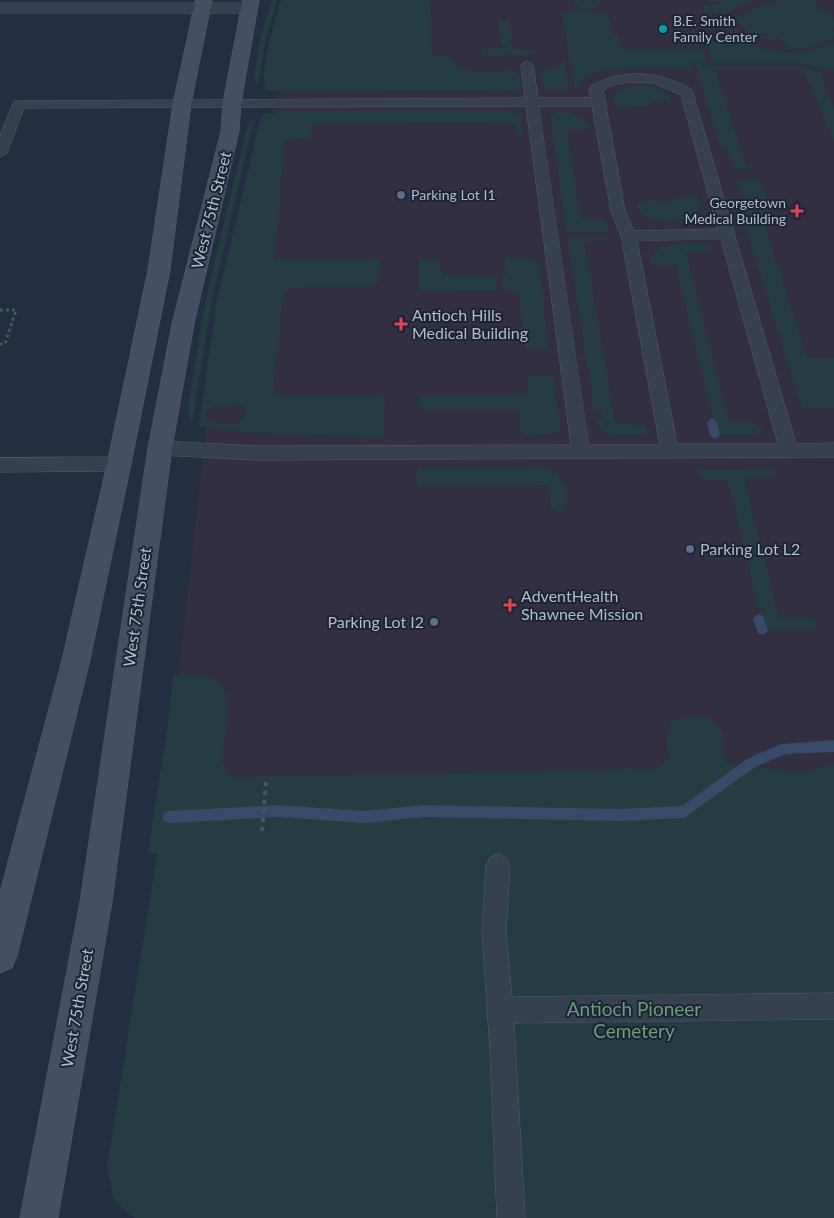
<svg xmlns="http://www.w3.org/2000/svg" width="834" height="1218" viewBox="0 0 834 1218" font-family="Lato,sans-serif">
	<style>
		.medical { fill: #322f40 }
		.green { fill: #253c41; fill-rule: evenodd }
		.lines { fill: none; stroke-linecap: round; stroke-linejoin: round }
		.stream { fill: #374a6a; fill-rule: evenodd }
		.lane-casing { stroke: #555e6d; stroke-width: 1 }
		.street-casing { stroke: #555e6d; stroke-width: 1 }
		.secondary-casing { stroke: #555e6d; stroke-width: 1 }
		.path-far1 { stroke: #43595e; stroke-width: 3; stroke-dasharray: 3 3; stroke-linecap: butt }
		.path { stroke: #43595e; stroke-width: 4; stroke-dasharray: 4.5 4.5; stroke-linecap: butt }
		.lane { fill: #37404f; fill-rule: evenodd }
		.street { fill: #37404f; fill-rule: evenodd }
		.secondary { fill: #454e63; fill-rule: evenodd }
		.culture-dot { fill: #0f9aa8; stroke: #1c2535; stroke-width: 2 }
		.service-dot { fill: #5c6f8a; stroke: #1c2535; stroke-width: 2 }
		.health-dot { fill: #e0444e; stroke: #1c2535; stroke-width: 2 }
		.labels { text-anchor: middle; stroke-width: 4; stroke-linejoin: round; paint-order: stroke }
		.far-poi-label { font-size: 14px; fill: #b3bbca; stroke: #1c2535; text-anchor: start }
		.street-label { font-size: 16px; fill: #b3bbca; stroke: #1c2535 }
		.poi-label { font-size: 16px; fill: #b3bbca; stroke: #1c2535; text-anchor: start }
		.near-park-label { font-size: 19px; fill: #699d77; stroke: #1c2535 }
	</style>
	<rect width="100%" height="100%" fill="#232e40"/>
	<path class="medical" d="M291,0H834V817L161,828L210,394L271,119L282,85Z"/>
	<path class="green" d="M272,0H277L265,43L258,85L254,79L260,39Z
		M281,0H430L431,56H450C458,80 495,68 515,71L520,76L521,86L517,90L512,91L281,92L265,89C261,63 274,25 281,0Z
		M573,0H600L601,3C595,13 582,10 574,5Z
		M706,0H751L727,13L705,14L702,5H724L723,2H707Z
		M771,0H813L818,3L814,5L834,17V30L832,31L834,32V39L807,48L783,50L780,49L790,45L777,38L757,39L771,33L751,35L741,25L731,21L733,18L743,15L745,19L752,24L745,16L746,13L764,3L779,6Z
		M578,10L599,14L607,10L613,34H618L621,49H703L707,63H690L692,69C666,69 611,65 589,76C582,79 582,85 575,89L562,13Z
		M498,20H509L513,50H532L535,53L529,55L485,56L480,54L483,50L506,48V46H501Z
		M725,39H749L762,48L785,53L808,51L834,43V69H824L798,63H713L706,41H722Z
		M564,60L569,90L555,91L545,89L540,76L542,72L557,67Z
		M696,66H799L819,71L834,107V141L803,69H715L746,166L756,167V169H734L727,146H720Z
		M634,86C647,85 664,87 671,100L650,102L651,107L619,108L615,106L614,94L621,89Z
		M286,111H508L521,116L522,134L519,137L516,134L514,123L312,124L310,135L307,139L285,140L274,260L380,259L378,282L373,286L293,288L285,290L283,298L273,390L282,396L385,395L384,438L243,432L199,426L217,300L260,121L264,114ZM235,404L243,405L247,410L246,416L241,422C232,425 213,425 206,417L207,413L214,407Z
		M555,111C569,110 583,115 590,127L587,130H566L581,219H603L606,222L608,232H567L550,118Z
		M254,118L212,300L192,422L189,416L188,406L205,303L247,127Z
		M737,180H760L775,223H764L807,357H834V408H802L738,203H745Z
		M690,196H698L700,209C687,226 645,226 636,205L638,202L667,201Z
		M609,237L606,241H584L615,423L644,425L647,431L642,435C624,435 601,440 596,418H602L601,410H594L568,238Z
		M702,243L710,246V251L686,253L729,422C740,423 757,418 762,430L756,435H717L676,266H657L649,261C656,240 684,244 702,243Z
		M507,258L532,259L539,263L549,350H525L520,296L511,291H505V288L501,286V276L506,275L505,260Z
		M419,259L440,260L442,276H496L497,291L419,292Z
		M528,375H553L560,429L553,435L522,436L518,410H420V395H520L529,389Z
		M545,467C563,470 574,501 562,511H556L551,508L548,485L417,486V468Z
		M768,468L775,471L776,477L744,479L779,618H811L818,625L814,630H764L728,480H703L697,474L698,471L704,469Z
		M173,675C227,676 232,682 225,736C224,742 221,752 222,759C223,764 227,771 229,777L654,769L669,758C666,744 664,733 672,721L688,716L710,718L724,732L722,744L725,762L735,765L764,767L801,774L834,763V1218H134L114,1201L107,1167L157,854L148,853L168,723Z"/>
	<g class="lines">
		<path class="stream" d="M712,418L717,422L720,435L715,439L710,435L707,422Z
			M759,614L763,616L768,630L766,633L762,635L758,633L753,619L755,616Z
			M834,740V752L786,754L755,767L684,818L621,821L424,817L364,823L278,817L169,823L164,821L163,817L164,813L169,811L278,805L364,811L424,805L621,809L682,806L747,759L781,744Z"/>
		<defs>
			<path id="lane" d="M527,61L533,65L538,98H591L589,89L591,86C623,68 661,71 692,90L796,444L834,443V457L256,460L160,455L154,453L151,448L154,443L160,441L256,446L571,445L526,106L24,108L7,153L0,157V135L14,101L525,98L521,65ZM629,82L654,83L681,95L718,229L634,231L625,211L603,90L610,86ZM539,106H592L611,211L621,236L660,445H589ZM721,239L778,444H677L637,241Z
				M119,457L125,459L128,464L125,469L119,471L0,472V458Z
				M498,854L506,858L510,866L506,931L512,997L834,993V1019L514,1023L525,1218H497L490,1051L482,931L486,866L490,858Z"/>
			<path id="street" d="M0,3H249L255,5L257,8L255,11L249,13H0Z"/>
			<path id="secondary" d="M196,0H212L191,104L170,270L131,464L90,660L17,956L12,968L0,973V892L62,660L107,464L148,270L173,104Z
				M243,0H259L241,103L239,131L194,324L172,448L112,902L58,1218H20L80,902L148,448L172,324L221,131L223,103Z"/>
		</defs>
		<use href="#lane" class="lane-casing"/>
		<use href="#street" class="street-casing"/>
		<use href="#secondary" class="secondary-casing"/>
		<path class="path-far1" d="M0,310H16L5,344H0"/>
		<path class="path" d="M262,831L266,782"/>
		<use href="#lane" class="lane"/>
		<use href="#street" class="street"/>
		<use href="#secondary" class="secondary"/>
	</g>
	<circle class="culture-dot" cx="663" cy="29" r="5"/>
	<g class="service-dot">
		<circle cx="401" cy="195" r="5"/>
		<circle cx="690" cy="549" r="5"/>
		<circle cx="434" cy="622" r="5"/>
	</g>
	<g class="health-dot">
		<path d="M794.5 203.5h5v5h5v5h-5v5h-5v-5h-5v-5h5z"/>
		<path d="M398.5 316.5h5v5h5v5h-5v5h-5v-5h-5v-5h5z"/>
		<path d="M507.5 597.5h5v5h5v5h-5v5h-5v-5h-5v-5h5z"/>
	</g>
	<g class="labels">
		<g class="far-poi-label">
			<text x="673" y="26">B.E. Smith<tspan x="673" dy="16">Family Center</tspan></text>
			<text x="411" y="200">Parking Lot I1</text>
			<text x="786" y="208" text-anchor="end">Georgetown<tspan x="786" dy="16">Medical Building</tspan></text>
		</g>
		<g class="street-label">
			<text transform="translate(211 210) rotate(-76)" y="6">West 75th Street</text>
			<text transform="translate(137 607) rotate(-82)" y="6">West 75th Street</text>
			<text transform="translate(77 1008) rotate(-80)" y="6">West 75th Street</text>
		</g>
		<g class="poi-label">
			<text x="412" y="321">Antioch Hills<tspan x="412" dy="18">Medical Building</tspan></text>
			<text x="700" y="555">Parking Lot L2</text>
			<text x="521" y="602">AdventHealth<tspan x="521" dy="18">Shawnee Mission</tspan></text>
			<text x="424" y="628" text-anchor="end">Parking Lot I2</text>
		</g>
		<g class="near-park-label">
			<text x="634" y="1016">Antioch Pioneer<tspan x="634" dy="22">Cemetery</tspan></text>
		</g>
	</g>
</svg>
